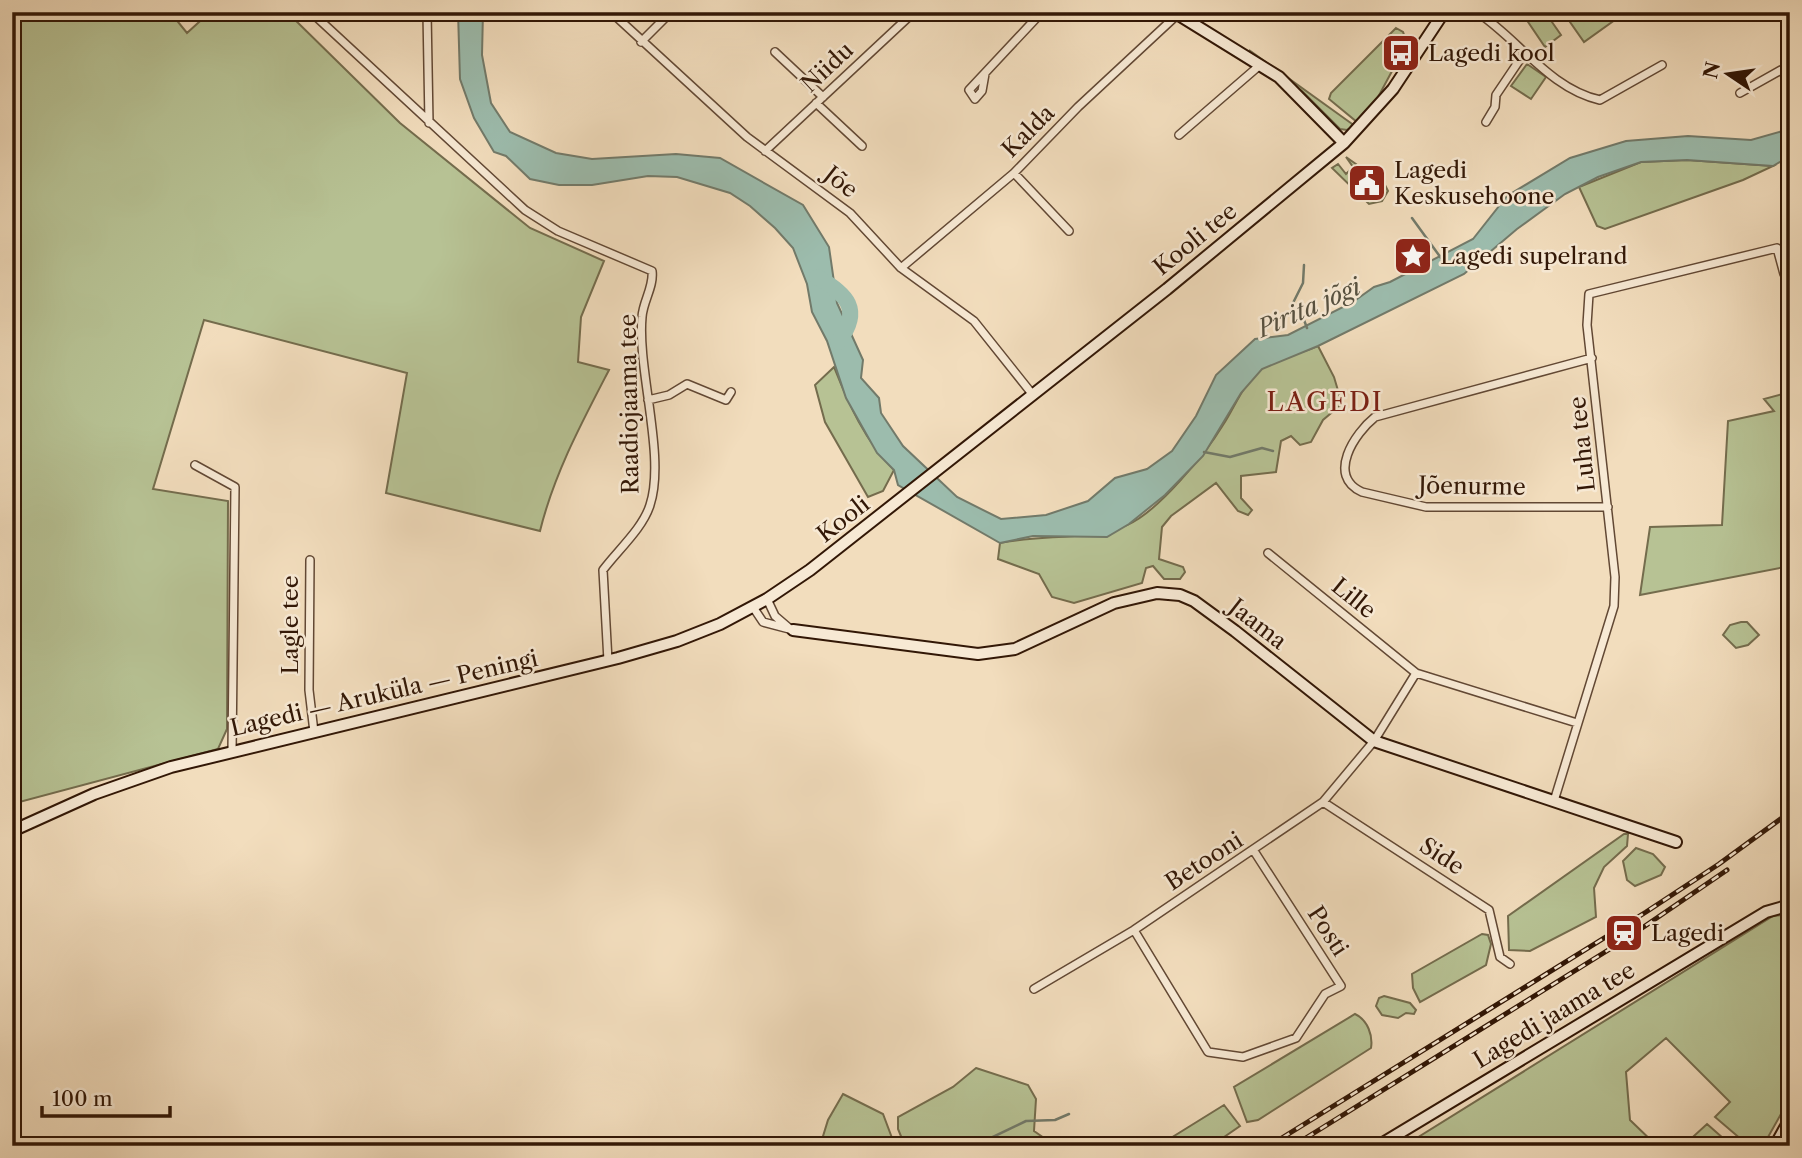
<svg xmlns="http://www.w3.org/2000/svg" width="1802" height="1158" viewBox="0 0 1802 1158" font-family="'Libre Caslon Text',serif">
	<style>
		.green { fill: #b7c294; stroke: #746c4d; stroke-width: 2 }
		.water { fill: #9cbcad; stroke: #727a6a; stroke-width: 2 }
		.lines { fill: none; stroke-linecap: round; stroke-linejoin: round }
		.stream { stroke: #727a6a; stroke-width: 2.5 }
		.river { stroke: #9cbcad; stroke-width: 16 }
		.street-casing { stroke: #624834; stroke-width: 10 }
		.secondary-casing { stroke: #321706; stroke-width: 14 }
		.street { stroke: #f7e9d4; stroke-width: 7 }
		.secondary { stroke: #f7e9d4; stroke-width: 10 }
		.rail-casing { stroke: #321706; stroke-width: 5 }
		.rail { stroke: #f7e9d4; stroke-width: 2.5; stroke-dasharray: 8; stroke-linecap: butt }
		.labels { text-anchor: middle; stroke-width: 5; stroke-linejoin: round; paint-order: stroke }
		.poi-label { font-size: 23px; fill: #321706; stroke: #f7e9d4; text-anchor: start }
		.street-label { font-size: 23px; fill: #321706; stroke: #f7e9d4 }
		.water-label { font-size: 24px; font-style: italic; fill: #575140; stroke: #f7e9d4 }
		.quarter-label { font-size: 26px; letter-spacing: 2px; fill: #7a1f14; stroke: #f7e9d4 }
	</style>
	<rect width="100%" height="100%" fill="#f2ddbd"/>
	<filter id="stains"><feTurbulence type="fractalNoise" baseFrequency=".00286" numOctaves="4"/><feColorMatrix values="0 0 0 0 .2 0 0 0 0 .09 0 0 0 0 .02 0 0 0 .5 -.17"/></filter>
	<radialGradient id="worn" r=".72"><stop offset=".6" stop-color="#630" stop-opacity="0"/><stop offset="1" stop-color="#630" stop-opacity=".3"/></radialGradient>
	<path class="green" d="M12,12H170L187,33L210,12H287L400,123L530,228L604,261L581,317L578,362L609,370C582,422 554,474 540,531L386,493L407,373L204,320L153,489L228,501L227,729L218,749L12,804Z
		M1545,12L1561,35L1545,47L1522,13Z
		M1563,12H1626L1584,42Z
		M1396,28L1403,32L1407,43L1397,53L1398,60L1377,99L1357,122L1329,99L1331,93Z
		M1249,50L1355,126L1347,130L1340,129L1303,92Z
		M1527,64L1546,77L1531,99L1511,86Z
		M1346,157L1363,169L1351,179L1367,199L1385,185L1388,191L1382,201L1369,204L1332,168L1338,164L1346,174L1353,167Z
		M1687,160L1773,166L1743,180L1605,229L1597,226L1579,187L1641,162Z
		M1318,346L1334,377L1342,404L1323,420L1311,442L1300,445L1291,436L1281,441L1276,472L1241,476V498L1252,510L1248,515L1238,511L1216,483L1171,516L1162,527L1159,559L1183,567L1185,572L1180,579H1164L1153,566L1146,568L1142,583L1074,603L1052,597L1039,574L998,559L1000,543C1042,534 1087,541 1127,525C1158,512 1206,453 1223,425C1235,407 1245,379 1263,368C1280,358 1301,353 1318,346Z
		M834,367C849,405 865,441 894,470L883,491L868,497L825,422L815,385Z
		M1790,392V566L1640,595L1650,527L1722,525L1728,421L1774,411L1764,399Z
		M1741,622H1747L1759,635L1748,645L1736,648L1723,635L1730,625Z
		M1624,834H1628L1627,846L1604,867L1594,888L1596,917L1530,951L1509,950L1508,916Z
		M1636,848L1653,854L1665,867L1661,875L1635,886L1627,880L1623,861Z
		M1790,914V1098L1763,1146H1749L1715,1117L1730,1102L1666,1038L1626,1072L1630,1120L1657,1146H1416L1412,1141L1773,916Z
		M1482,934L1488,935L1491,944L1486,965L1420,1002L1413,988L1412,974Z
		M1384,996L1410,1003L1416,1010L1414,1014L1406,1013L1398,1018L1382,1015L1376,1006L1379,998Z
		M1355,1014C1368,1020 1373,1036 1371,1048L1258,1120L1247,1122L1234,1087Z
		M976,1068L1028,1085L1036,1099L1034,1131L1044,1138L1043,1146H905L898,1129V1117L953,1087Z
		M843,1094L883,1114L895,1146H820L828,1120Z
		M1224,1105L1240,1126L1211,1146H1158Z
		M1707,1124L1732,1146H1683Z"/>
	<path class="water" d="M458,12H483L482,55L491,103L510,132L556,153L592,159L676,154L720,158L803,205L829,247L837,303L863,360L861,378L879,398L881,413L903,446L957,497L1001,519L1046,515L1088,501L1115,478L1147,469L1172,451L1196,416L1216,375L1255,339L1288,335L1353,302L1374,287L1390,282L1473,239L1507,196L1570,158L1626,141L1688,136L1751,140L1790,129V156L1773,166L1687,160L1641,162L1598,177L1565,194L1517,229L1464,274L1318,346L1262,369L1241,393L1203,456L1165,495L1129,524L1107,537L1033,536L1000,543L898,485L894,470L877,453L846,398L827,341L812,312L807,284L793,248L775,228L750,206L730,193L677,177L648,176L592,185H559L530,179L506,156L494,152L474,118L460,79Z"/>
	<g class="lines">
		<path class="stream" d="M1412,218L1441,258
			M1304,265L1303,283L1291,307L1296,319L1304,320L1307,328
			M1204,452L1230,457L1262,448L1273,451
			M974,1146L1026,1121L1055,1120L1069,1114"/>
		<path class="river" d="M817,277C847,294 863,310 838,342"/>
		<defs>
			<path id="street" d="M311,12L525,210L558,231L652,271C654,287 643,301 642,317C637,369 666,457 650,505C643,528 618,550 603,570L608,661
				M427,12L429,123
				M611,12L747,137L850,213L901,268L974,321L1033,395
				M1477,12C1518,39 1550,89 1600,100L1662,65
				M641,42L671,12
				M775,52L823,97
				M985,74L982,91L975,99L969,90L1042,12
				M1740,93L1790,65
				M816,103L862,146
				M1486,122L1495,107L1496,95L1525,52
				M1179,135L1260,65
				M765,151L914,12
				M1014,173L1069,231
				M901,268L1014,173L1078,107L1177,15
				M1592,358L1375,417C1355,433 1326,476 1362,492L1426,507H1608
				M648,400L669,395L687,384L726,400L731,392
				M195,465L235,487L232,751
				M1268,553L1416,673L1577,723
				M310,560L309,690L314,732
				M767,599L775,616L789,628
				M753,607L763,622L793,630
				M1554,801L1614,606L1615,577L1587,325L1589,294L1777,248L1784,274
				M1323,802L1489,910L1500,957L1510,964
				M1134,930L1208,1052L1243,1057L1296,1038L1325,994L1341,986L1254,851
				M1034,989L1134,930L1323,802L1374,741L1416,673"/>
			<path id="secondary" d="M1174,12L1279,77L1344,143
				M793,630L978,654L1015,649L1114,603L1157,593L1180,595L1194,601L1235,631L1374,741L1676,842
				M12,831L94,794L171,767L618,658L677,641L720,624L767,599L810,570L1167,289L1344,143L1393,89L1444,12
				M1378,1146L1766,912L1790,905
				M1775,1146L1790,1119"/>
		</defs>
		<use href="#street" class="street-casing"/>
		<use href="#secondary" class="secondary-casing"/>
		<use href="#street" class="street"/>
		<use href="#secondary" class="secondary"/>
		<defs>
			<path id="rail" d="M1269,1146L1646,912L1719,864L1790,812
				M1293,1146L1626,939L1727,870"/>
		</defs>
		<use href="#rail" class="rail-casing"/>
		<use href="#rail" class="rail"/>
	</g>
	<defs>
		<symbol id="bus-square" viewBox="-11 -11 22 22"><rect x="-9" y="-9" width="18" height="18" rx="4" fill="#8f2418" stroke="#f7e9d4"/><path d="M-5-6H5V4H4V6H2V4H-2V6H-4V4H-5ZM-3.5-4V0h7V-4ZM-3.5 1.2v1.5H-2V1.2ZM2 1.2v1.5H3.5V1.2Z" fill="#fff"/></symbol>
		<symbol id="civic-square" viewBox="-11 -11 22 22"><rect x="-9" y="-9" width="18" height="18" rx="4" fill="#8f2418" stroke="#f7e9d4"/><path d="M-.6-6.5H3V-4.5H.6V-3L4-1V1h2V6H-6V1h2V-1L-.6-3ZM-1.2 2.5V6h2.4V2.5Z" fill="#fff"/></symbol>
		<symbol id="sight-square" viewBox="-11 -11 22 22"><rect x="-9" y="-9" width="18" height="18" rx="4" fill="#8f2418" stroke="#f7e9d4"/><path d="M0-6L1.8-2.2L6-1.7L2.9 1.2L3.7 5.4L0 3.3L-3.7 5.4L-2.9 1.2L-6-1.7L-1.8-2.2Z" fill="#fff"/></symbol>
		<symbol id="station-square" viewBox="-11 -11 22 22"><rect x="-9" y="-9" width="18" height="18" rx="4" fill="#8f2418" stroke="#f7e9d4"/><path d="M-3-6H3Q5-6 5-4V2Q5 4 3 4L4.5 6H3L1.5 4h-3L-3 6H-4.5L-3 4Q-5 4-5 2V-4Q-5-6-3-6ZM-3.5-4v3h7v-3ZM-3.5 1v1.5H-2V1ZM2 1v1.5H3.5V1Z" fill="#fff"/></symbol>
	</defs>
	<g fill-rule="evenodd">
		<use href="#bus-square" x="1379" y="31" width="44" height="44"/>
		<use href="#civic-square" x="1345" y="161" width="44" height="44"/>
		<use href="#sight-square" x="1391" y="234" width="44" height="44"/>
		<use href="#station-square" x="1602" y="911" width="44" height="44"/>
	</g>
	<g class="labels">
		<g class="poi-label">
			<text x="1428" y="61">Lagedi kool</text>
			<text x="1394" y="178">Lagedi<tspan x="1394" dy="26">Keskusehoone</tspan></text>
			<text x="1440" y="264">Lagedi supelrand</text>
			<text x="1651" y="941">Lagedi</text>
		</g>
		<g class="street-label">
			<text transform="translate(827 67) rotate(-43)" y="8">Niidu</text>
			<text transform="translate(1028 131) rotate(-45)" y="8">Kalda</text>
			<text transform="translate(841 182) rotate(38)" y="8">Jõe</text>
			<text transform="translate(1195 239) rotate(-39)" y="8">Kooli tee</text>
			<text transform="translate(629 404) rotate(-91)" y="8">Raadiojaama tee</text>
			<text transform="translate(1582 444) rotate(-96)" y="8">Luha tee</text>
			<text transform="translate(1472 486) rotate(1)" y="8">Jõenurme</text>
			<text transform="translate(843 519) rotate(-38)" y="8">Kooli</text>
			<text transform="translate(1354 598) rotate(39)" y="8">Lille</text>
			<text transform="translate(1258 624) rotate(38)" y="8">Jaama</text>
			<text transform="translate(290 625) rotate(-90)" y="8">Lagle tee</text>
			<text transform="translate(384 693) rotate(-13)" y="8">Lagedi — Aruküla — Peningi</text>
			<text transform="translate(1442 856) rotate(33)" y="8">Side</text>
			<text transform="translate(1204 861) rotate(-33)" y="8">Betooni</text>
			<text transform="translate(1328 931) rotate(57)" y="8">Posti</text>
			<text transform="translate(1554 1015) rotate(-31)" y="8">Lagedi jaama tee</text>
		</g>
		<g class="water-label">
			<text transform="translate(1309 308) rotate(-24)" y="8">Pirita jõgi</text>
		</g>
		<g class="quarter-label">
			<text x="1325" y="411">LAGEDI</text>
		</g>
	</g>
	<rect width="1802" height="1158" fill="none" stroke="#f2ddbd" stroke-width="42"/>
	<rect x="14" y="14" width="1774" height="1130" fill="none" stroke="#321706" stroke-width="3.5"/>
	<rect x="21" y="21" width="1760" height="1116" fill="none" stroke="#321706" stroke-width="2"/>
	<g transform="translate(1728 74) rotate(283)" stroke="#f7e9d4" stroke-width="5" paint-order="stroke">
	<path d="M0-5L12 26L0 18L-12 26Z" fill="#321706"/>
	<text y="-10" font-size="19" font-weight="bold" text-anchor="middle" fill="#321706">N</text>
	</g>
	<path d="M42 1106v10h128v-10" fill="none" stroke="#321706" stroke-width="3.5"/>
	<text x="52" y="1106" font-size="21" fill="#321706" stroke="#f7e9d4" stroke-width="5" paint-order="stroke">100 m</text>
	<rect width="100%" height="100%" filter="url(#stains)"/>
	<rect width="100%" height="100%" fill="url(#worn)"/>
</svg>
